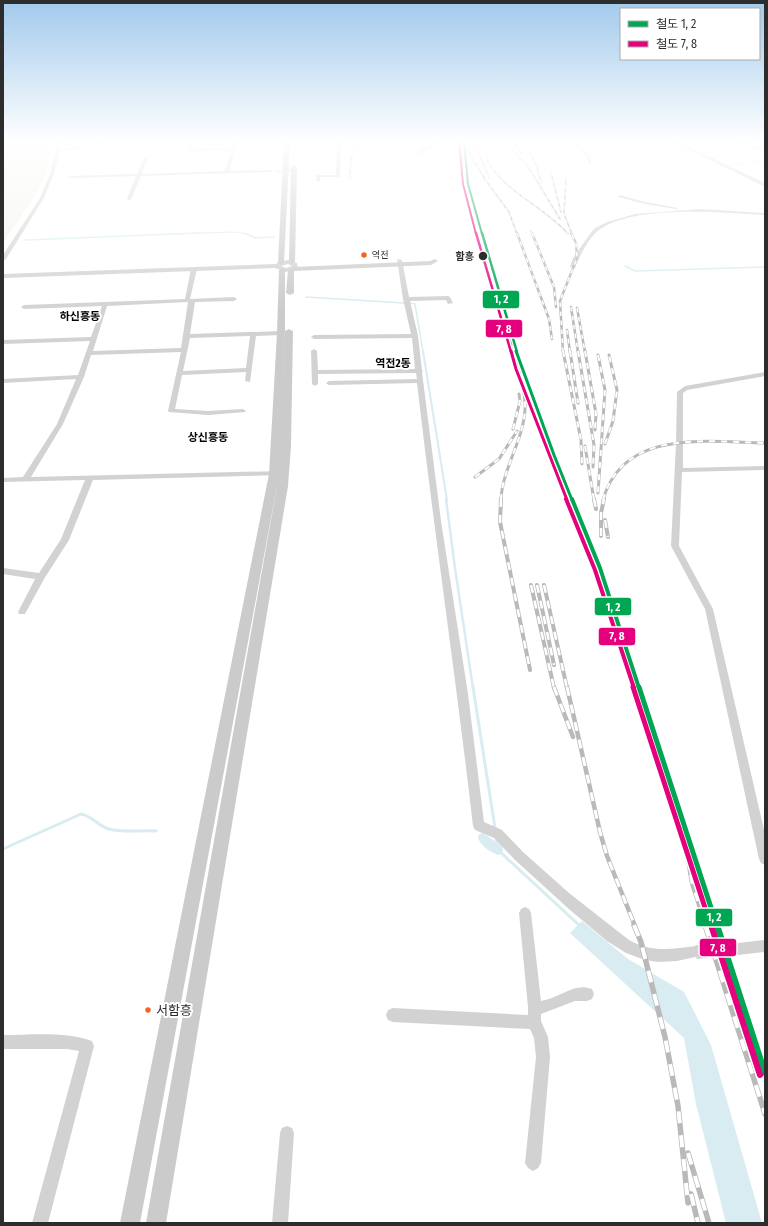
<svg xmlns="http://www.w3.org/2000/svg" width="768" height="1226" viewBox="0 0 768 1226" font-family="'Fira Sans Condensed','Noto Sans KR',sans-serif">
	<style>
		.green { fill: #f2f4eb }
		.water { fill: #d8ecf1 }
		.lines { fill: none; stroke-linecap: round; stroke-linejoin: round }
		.stream-far5 { stroke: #d8ecf1; stroke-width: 1 }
		.stream-far4 { stroke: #d8ecf1; stroke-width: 1.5 }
		.stream-far3 { stroke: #d8ecf1; stroke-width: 2 }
		.stream-far2 { stroke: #d8ecf1; stroke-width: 2.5 }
		.stream-far1 { stroke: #d8ecf1; stroke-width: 3 }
		.stream { stroke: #d8ecf1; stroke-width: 4 }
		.canal { fill: #d8ecf1; fill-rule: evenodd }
		.minor-tunnel { stroke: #d5d5d5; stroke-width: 14; stroke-dasharray: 14 7; stroke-linecap: butt }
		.minor { fill: #d2d2d2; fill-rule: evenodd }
		.tertiary { fill: #d2d2d2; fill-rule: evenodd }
		.secondary { fill: #cbcbcb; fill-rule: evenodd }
		.rail-far5-casing { stroke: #b9b9b9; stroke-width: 1.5 }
		.rail-far4-casing { stroke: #b9b9b9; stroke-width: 2.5 }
		.rail-far3-casing { stroke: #b9b9b9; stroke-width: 3 }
		.rail-far2-casing { stroke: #b9b9b9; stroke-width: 4 }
		.rail-far1-casing { stroke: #b9b9b9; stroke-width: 4.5 }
		.rail-casing { stroke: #b9b9b9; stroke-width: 5.5 }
		.rail-far5 { stroke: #fff; stroke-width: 1; stroke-dasharray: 3.5; stroke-linecap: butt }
		.rail-far4 { stroke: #fff; stroke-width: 1.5; stroke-dasharray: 4.5; stroke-linecap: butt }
		.rail-far3 { stroke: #fff; stroke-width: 2; stroke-dasharray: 6; stroke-linecap: butt }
		.rail-far2 { stroke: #fff; stroke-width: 2.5; stroke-dasharray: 8; stroke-linecap: butt }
		.rail-far1 { stroke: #fff; stroke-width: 3; stroke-dasharray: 9; stroke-linecap: butt }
		.rail { stroke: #fff; stroke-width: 4; stroke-dasharray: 12; stroke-linecap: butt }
		.rail-1-far5-casing { stroke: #fff; stroke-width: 3.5 }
		.rail-1-far4-casing { stroke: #fff; stroke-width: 4.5 }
		.rail-1-far3-casing { stroke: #fff; stroke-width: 5.5 }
		.rail-1-far2-casing { stroke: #fff; stroke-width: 7 }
		.rail-1-far1-casing { stroke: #fff; stroke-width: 8 }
		.rail-1-casing { stroke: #fff; stroke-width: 9 }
		.rail-2-far5-casing { stroke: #fff; stroke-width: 3.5 }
		.rail-2-far4-casing { stroke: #fff; stroke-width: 4.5 }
		.rail-2-far3-casing { stroke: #fff; stroke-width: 5.5 }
		.rail-2-far2-casing { stroke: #fff; stroke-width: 7 }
		.rail-2-far1-casing { stroke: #fff; stroke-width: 8 }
		.rail-2-casing { stroke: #fff; stroke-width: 9 }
		.rail-1-far5 { stroke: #00a651; stroke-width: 2 }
		.rail-1-far4 { stroke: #00a651; stroke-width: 2.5 }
		.rail-1-far3 { stroke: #00a651; stroke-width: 3 }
		.rail-1-far2 { stroke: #00a651; stroke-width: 4 }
		.rail-1-far1 { stroke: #00a651; stroke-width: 5 }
		.rail-1 { stroke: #00a651; stroke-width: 6 }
		.rail-2-far5 { stroke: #e5007d; stroke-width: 2 }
		.rail-2-far4 { stroke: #e5007d; stroke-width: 2.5 }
		.rail-2-far3 { stroke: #e5007d; stroke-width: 3 }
		.rail-2-far2 { stroke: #e5007d; stroke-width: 4 }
		.rail-2-far1 { stroke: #e5007d; stroke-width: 5 }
		.rail-2 { stroke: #e5007d; stroke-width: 6 }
		.bus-dot { fill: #f26522; stroke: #fff; stroke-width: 1.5 }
		.stop-dot { fill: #2d2d2d; stroke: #fff; stroke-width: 1.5 }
		.labels { text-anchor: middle; stroke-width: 4; stroke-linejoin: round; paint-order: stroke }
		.far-bus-label { font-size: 9px; fill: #2d2d2d; stroke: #fff; text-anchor: start }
		.far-stop-label { font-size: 10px; font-weight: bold; fill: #2d2d2d; stroke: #fff; text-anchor: end }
		.far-neighbourhood-label { font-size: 11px; font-weight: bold; fill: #000; stroke: #fff }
		.near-bus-label { font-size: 13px; fill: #2d2d2d; stroke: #fff; text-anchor: start }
		.line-badge { stroke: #fff; stroke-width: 1.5 }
		.badge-label { font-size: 11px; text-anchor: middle; font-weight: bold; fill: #fff }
	</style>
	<rect width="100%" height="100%" fill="#fff"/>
	<path class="green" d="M3,141H52V146L45,176L32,200L3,242Z"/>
	<path class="water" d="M582,921L628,959L684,992L711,1045L762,1223H726L696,1104L684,1038L570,933Z"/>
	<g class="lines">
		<path class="stream-far5" d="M717,141L750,155L765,164
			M729,165L761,162
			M173,234L235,232L247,234"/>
		<path class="stream-far4" d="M244,233L256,238L274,237
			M25,240L200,233
			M625,266L635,271L765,267
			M306,297L404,303
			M410,303L415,304L423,352"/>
		<path class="stream-far3" d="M423,351L447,500"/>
		<path class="stream-far2" d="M446,499L455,568L473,688"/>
		<path class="stream-far1" d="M473,687L495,828
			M496,837L498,850L580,926
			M3,849L81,814C92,816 98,826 109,829C124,833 141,830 156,831"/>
		<path class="stream" d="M579,925L580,926"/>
		<path class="canal" d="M483,833L502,846L503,850L502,854L498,855C490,852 481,846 478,838L479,834Z"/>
		<path class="minor-tunnel" d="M696,952L738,949"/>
		<path class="minor" d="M58,141H62L60,149L80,147L101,141H107L80,149L60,151L54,174L44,198L6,259L3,261V255L40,198L50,174Z
			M191,141H195L192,149L231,148L233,141H237L229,171L271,170L273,171L271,172L141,176L131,199L129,200L127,199L136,176L70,178L68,177L70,176L137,174L144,158L146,157L148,158L142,174L225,171L231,150L190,151L188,150Z
			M337,141H341L340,176L338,177H320V181H316L317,175H336Z
			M433,141H437L434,147C428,149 420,155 415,155V153L424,147L431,145Z
			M572,141H576L591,158V164H589L587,158Z
			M294,169L295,171L277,172L275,171Z
			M620,195L645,202L678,208L676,209L645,204L618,197Z
			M700,209L765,213V215C721,213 637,204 599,230C589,237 579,257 575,268L570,267L573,258L590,234L595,228L607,222L635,214Z
			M397,259L402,260L409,297L448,296L450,297L453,303L448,304L446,300L410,301L418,336L422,370L423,371L422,372L441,521L468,694L484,822L502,830L523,852L569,893L629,940C651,953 672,949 696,946L700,948L702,952L700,956L677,961L658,962L645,960L626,953L607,941L570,910L515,860L494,838L475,830L473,826C456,678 434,531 417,383L329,385L326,383L329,381L417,379L416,373L318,374V384L315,386L312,384L311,351L314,349L317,351L318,370L415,369L412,338L314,339L311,337L314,335L411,334L403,299Z
			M194,267L197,269L190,299L234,297L237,299L234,301L195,302L190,334L281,331L284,333L281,335L256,336L250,382L245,381L246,372L182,375L175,409L208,411L243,409L246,411L245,412L208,415L169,412L168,411L181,352L91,355L84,377L63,424L31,477L281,471L285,473L281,475L93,480L69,540L44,579L25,614H19L18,612L35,579L3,574V568L39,573L61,539L85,480L3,482V478L23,477L57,424L76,379L3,383V379L78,375L90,341L4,344L3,340L91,337L102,306L24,309L21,307L24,305L185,299L191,269ZM188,302L181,348L93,351L107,306ZM250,336L246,368L183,371L190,338Z
			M765,372V376L687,390L683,393V468L765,466V470L682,472L679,546L713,609L765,834V865L761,863L759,859L705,609L671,546L676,444L677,392L685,386Z
			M525,907L529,909L531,913L541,1001C559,999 573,982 592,989L594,994L592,999L587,1001H575L541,1014V1021L548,1037L550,1057L541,1163L538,1168L533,1171L528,1168L525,1163L536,1057L534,1038L530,1029L393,1022L388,1020L386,1015L388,1010L393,1008L528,1015V1007L519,913L521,909Z
			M765,940V952L738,955L734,953L732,949L734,945L738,943Z
			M3,1035C30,1035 66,1031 92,1041L94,1046L48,1223H32L79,1051L67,1049H3Z
			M287,1126L292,1128L294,1133L288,1223H272L280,1133L282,1128Z"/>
		<path class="tertiary" d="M671,141H677L765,183V187Z
			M735,141H741L765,149V152Z
			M288,260L297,263L298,268L286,272L275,268L3,278V274L276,264L278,262ZM288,264L292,266L286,268L281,266Z"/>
		<path class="secondary" d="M284,141H290L284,263L281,265L278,263Z
			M294,165L297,167L295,262L292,264L289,262L291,167Z
			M435,259L438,261L431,265L294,271V293L290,295L286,293L288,270L293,267L430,261Z
			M282,268L285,270V333L279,472L285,331L289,329L293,331L291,446L288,486L166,1223H146L279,475L140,1223H120L269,474L277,333L279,270Z"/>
		<defs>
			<path id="rail-far5" d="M464,141L474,162L485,178
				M474,141L489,178
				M503,141L527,165L560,219
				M514,141L521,153
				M524,141L537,167L541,183
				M485,148C486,153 487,159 489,163C505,192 546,208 568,234
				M551,173L561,212
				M481,174L509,212L517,234
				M350,178C350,162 350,151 363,141
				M566,178L564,214L572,234
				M531,231L532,234"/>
			<path id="rail-far4" d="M517,233L549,319L552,339
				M532,233L554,287L556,307
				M571,307L578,352
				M577,308L585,352
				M509,328L514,352
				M567,330L570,352
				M563,352L560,301L577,258L576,243L571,233"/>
			<path id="rail-far3" d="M563,351L581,440L582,464
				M570,351L578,403
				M578,351L594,445L593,467
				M585,351L596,414L595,430
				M598,355L605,390L598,493
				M513,429L520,401L519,394
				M605,444L613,421L617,390L609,355
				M585,446L594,500
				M475,477L499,459L517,431
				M501,500C502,467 527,436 525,402C524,386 517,366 514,351
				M603,500C623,428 707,442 765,443"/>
			<path id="rail-far2" d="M501,499L500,522L530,670
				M594,499L596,509
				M605,520L608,537
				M601,536V513L604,499
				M531,585L554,688
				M537,585L554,665
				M544,585L567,688"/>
			<path id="rail-far1" d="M554,687L573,737
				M567,687L600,832L607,856L635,926
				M679,804L692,883L706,926"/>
			<path id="rail" d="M634,925L641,942L665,1037L678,1106L688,1203
				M705,925L765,1114
				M688,1153L709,1223
				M691,1194L698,1223"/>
		</defs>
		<use href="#rail-far5" class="rail-far5-casing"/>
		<use href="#rail-far4" class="rail-far4-casing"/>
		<use href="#rail-far3" class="rail-far3-casing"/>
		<use href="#rail-far2" class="rail-far2-casing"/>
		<use href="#rail-far1" class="rail-far1-casing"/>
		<use href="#rail" class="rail-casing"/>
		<use href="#rail-far5" class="rail-far5"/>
		<use href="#rail-far4" class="rail-far4"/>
		<use href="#rail-far3" class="rail-far3"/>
		<use href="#rail-far2" class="rail-far2"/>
		<use href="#rail-far1" class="rail-far1"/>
		<use href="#rail" class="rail"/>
		<defs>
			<path id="rail-1-far5" d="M464,141L468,184L482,234"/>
			<path id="rail-1-far4" d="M482,233L517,352"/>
			<path id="rail-1-far3" d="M516,351L554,455L572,500"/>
			<path id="rail-1-far2" d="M572,499L600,568L639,688"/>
			<path id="rail-1-far1" d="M639,687L717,926"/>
			<path id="rail-1" d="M717,925L765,1073"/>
			<path id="rail-2-far5" d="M459,141L463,184L476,234"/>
			<path id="rail-2-far4" d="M476,233L511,352"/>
			<path id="rail-2-far3" d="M511,351L516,369L567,500"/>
			<path id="rail-2-far2" d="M566,499L595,570L634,688"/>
			<path id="rail-2-far1" d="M633,687L711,926"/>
			<path id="rail-2" d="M711,925L760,1075"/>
		</defs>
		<use href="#rail-1-far5" class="rail-1-far5-casing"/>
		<use href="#rail-1-far4" class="rail-1-far4-casing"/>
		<use href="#rail-1-far3" class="rail-1-far3-casing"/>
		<use href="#rail-1-far2" class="rail-1-far2-casing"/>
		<use href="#rail-1-far1" class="rail-1-far1-casing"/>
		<use href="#rail-1" class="rail-1-casing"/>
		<use href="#rail-2-far5" class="rail-2-far5-casing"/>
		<use href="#rail-2-far4" class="rail-2-far4-casing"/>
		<use href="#rail-2-far3" class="rail-2-far3-casing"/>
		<use href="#rail-2-far2" class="rail-2-far2-casing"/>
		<use href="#rail-2-far1" class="rail-2-far1-casing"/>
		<use href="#rail-2" class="rail-2-casing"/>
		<use href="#rail-1-far5" class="rail-1-far5"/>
		<use href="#rail-1-far4" class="rail-1-far4"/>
		<use href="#rail-1-far3" class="rail-1-far3"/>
		<use href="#rail-1-far2" class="rail-1-far2"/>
		<use href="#rail-1-far1" class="rail-1-far1"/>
		<use href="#rail-1" class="rail-1"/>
		<use href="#rail-2-far5" class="rail-2-far5"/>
		<use href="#rail-2-far4" class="rail-2-far4"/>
		<use href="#rail-2-far3" class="rail-2-far3"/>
		<use href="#rail-2-far2" class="rail-2-far2"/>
		<use href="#rail-2-far1" class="rail-2-far1"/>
		<use href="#rail-2" class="rail-2"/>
	</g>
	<linearGradient id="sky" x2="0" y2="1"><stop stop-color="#a1caec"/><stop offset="0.45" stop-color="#fff"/><stop offset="1" stop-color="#fff" stop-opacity="0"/></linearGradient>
	<rect width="768" height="313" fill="url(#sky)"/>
	<g class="bus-dot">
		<circle cx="364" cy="255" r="3.5"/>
		<circle cx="148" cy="1010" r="3.5"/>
	</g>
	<circle class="stop-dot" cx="483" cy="256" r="5"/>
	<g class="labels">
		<g class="far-bus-label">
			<text x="372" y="258">역전</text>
		</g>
		<g class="far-stop-label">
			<text x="474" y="260">함흥</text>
		</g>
		<g class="far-neighbourhood-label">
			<text x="80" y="320">하신흥동</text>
			<text x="393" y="367">역전2동</text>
			<text x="208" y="441">상신흥동</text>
		</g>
		<g class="near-bus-label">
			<text x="156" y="1015">서함흥</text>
		</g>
	</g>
	<g class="line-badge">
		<rect x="482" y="290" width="38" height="19" rx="4" fill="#00a651"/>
		<rect x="485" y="319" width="38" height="19" rx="4" fill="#e5007d"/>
		<rect x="594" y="597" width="38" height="19" rx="4" fill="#00a651"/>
		<rect x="598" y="627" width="38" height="19" rx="4" fill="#e5007d"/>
		<rect x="695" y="908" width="38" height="19" rx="4" fill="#00a651"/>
		<rect x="699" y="938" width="38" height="19" rx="4" fill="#e5007d"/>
	</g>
	<g class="badge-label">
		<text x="501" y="303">1, 2</text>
		<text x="504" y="333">7, 8</text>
		<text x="613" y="611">1, 2</text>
		<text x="617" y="640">7, 8</text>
		<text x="714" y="921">1, 2</text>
		<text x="718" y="952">7, 8</text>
	</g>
	<rect width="768" height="1226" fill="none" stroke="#2d2d2d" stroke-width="8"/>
	<rect x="620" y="8" width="140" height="52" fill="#ffffff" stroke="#ababab"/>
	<rect x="628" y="21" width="20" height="6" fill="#00a651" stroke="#ababab"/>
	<text x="656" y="28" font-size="12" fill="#2d2d2d">철도 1, 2</text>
	<rect x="628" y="41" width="20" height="6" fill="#e5007d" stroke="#ababab"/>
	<text x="656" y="48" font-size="12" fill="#2d2d2d">철도 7, 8</text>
</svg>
